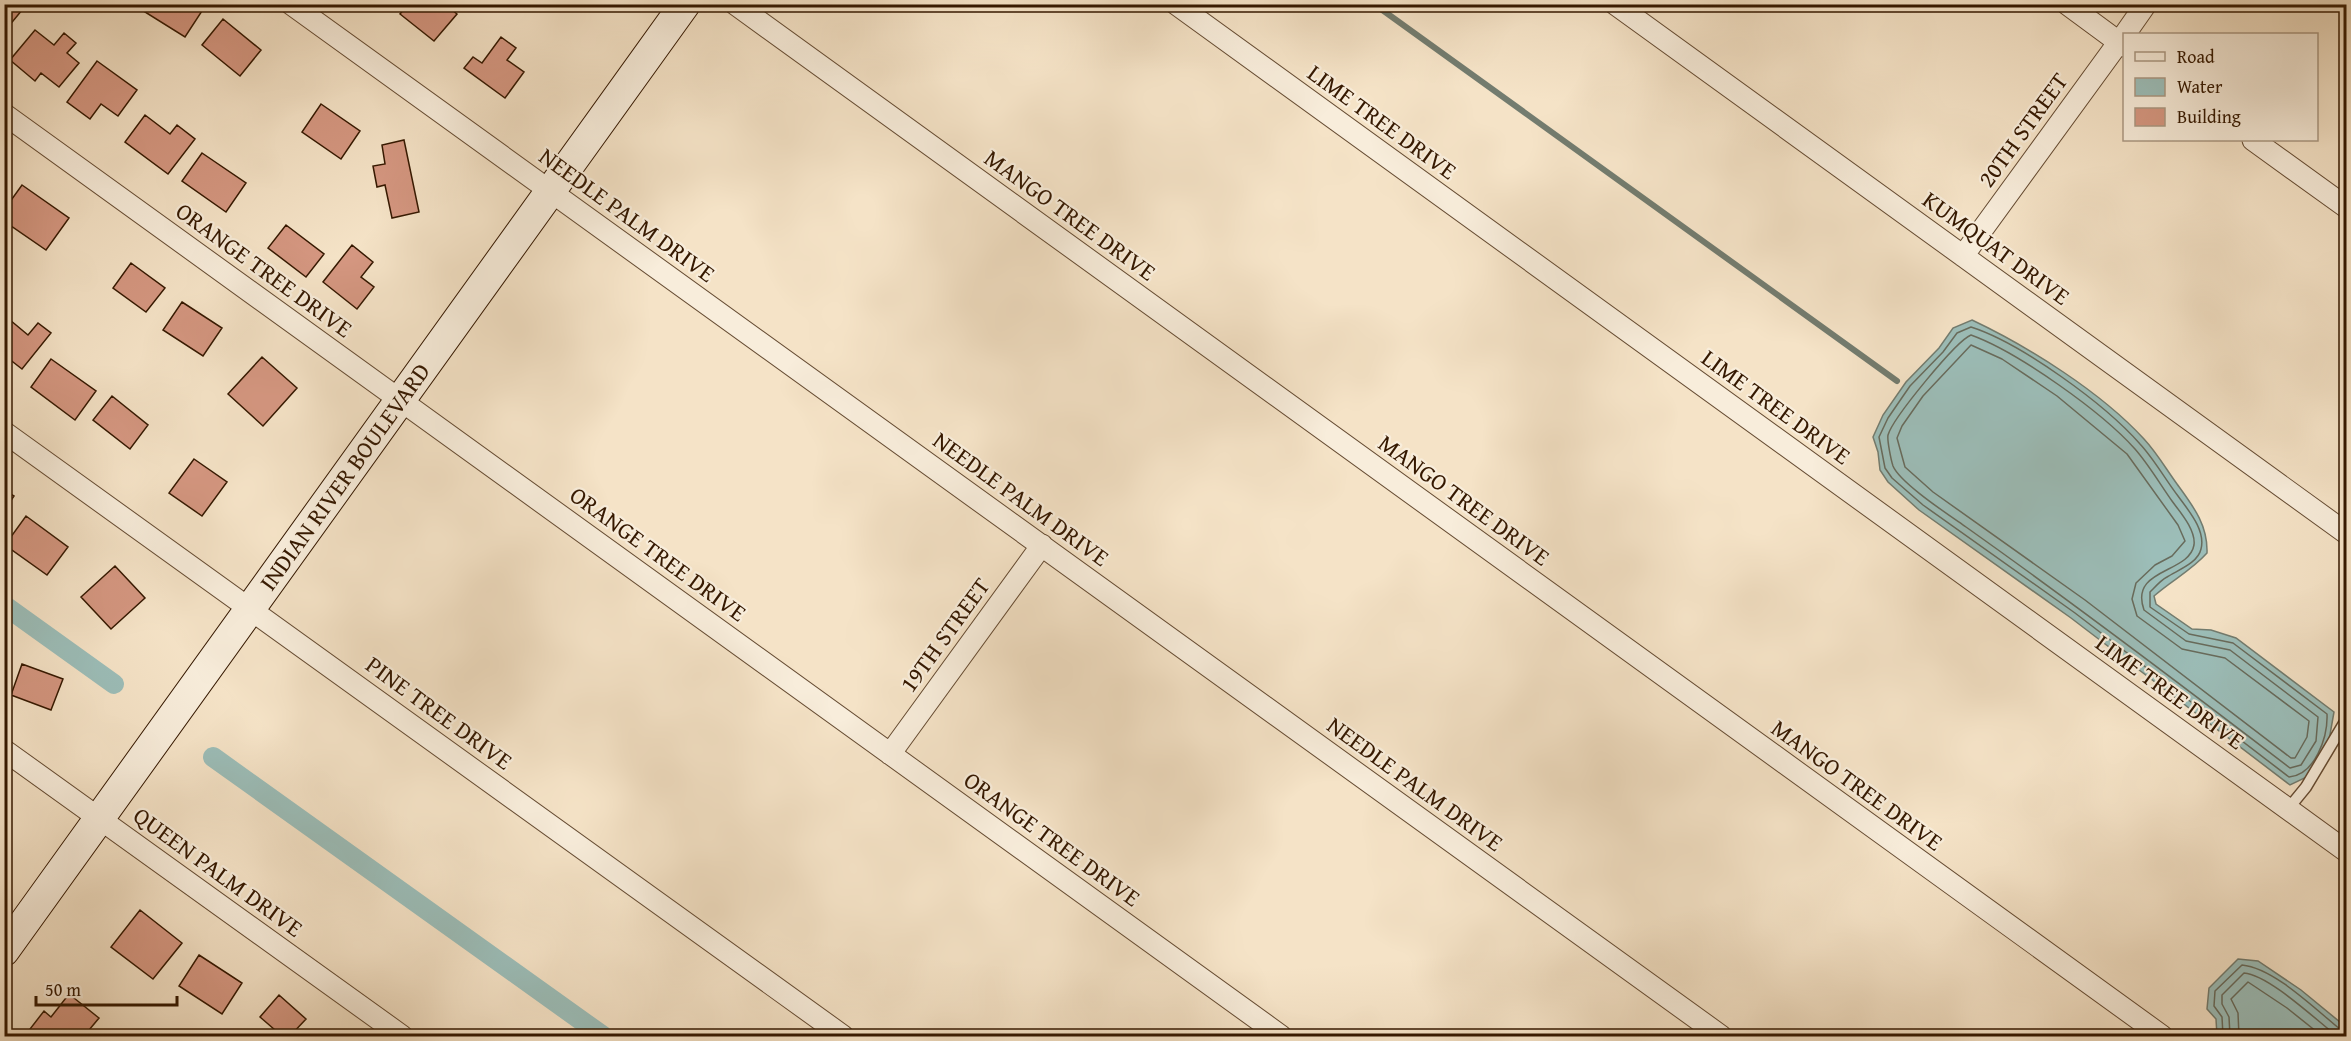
<svg xmlns="http://www.w3.org/2000/svg" width="2351" height="1041" viewBox="0 0 2351 1041" font-family="'Gentium Book Plus',serif">
	<style>
		.water { fill: #9cbeb9; stroke: #737c6f; stroke-width: 1.5 }
		.lines { fill: none; stroke-linecap: round; stroke-linejoin: round }
		.shore { stroke: #686b5c; stroke-width: 1.5 }
		.stream { stroke: #737c6f; stroke-width: 6 }
		.canal { stroke: #9cbeb9; stroke-width: 20 }
		.building { fill: #d59781; stroke: #351800; stroke-width: 1.5 }
		.service-casing { stroke: #654b32; stroke-width: 13 }
		.minor-casing { stroke: #654b32; stroke-width: 23 }
		.secondary-casing { stroke: #351800; stroke-width: 32 }
		.service { stroke: #f8eddb; stroke-width: 10 }
		.minor { stroke: #f8eddb; stroke-width: 21 }
		.secondary { stroke: #f8eddb; stroke-width: 30 }
		.labels { text-anchor: middle; stroke-width: 4.5; stroke-linejoin: round; paint-order: stroke }
		.street-label { font-size: 24px; fill: #351800; stroke: #f8eddb }
	</style>
	<rect width="100%" height="100%" fill="#f5e3c7"/>
	<filter id="stains"><feTurbulence type="fractalNoise" baseFrequency=".00333" numOctaves="4"/><feColorMatrix values="0 0 0 0 .2 0 0 0 0 .09 0 0 0 0 .02 0 0 0 .5 -.17"/></filter>
	<radialGradient id="worn" r=".72"><stop offset=".6" stop-color="#630" stop-opacity="0"/><stop offset="1" stop-color="#630" stop-opacity=".3"/></radialGradient>
	<path class="water" d="M1972,320C2029,347 2101,392 2144,439C2157,453 2166,469 2177,484C2193,506 2208,525 2207,553C2191,571 2172,580 2154,596L2156,604L2192,629L2211,630L2236,638L2334,712L2328,746L2311,775L2290,785L2071,618L1919,510L1888,482L1880,470L1878,452L1873,437L1883,415L1906,382L1939,348L1953,328Z
		M2238,959L2258,961L2301,990L2346,1027V1036H2217L2216,1019L2207,1009L2209,988Z"/>
	<g class="lines">
		<path class="shore" d="M1971,327C2021,343 2105,404 2140,444C2154,459 2165,479 2178,496C2188,510 2206,530 2201,549C2198,563 2178,570 2167,577C2161,580 2155,587 2150,592V607L2189,634L2233,643L2327,714C2328,737 2315,775 2289,777L2075,613L1923,505L1892,478L1885,468L1879,437L1888,418L1910,386L1943,352L1957,333Z
			M1971,335C2018,352 2102,412 2135,449C2149,465 2160,484 2172,501C2180,512 2196,530 2194,545C2189,574 2129,568 2144,610L2186,641L2230,650L2318,717L2316,741L2301,765L2290,768C2183,686 2076,605 1966,527C1949,515 1900,483 1893,466C1891,460 1887,440 1888,435C1893,418 1956,341 1971,335Z
			M1971,345L2002,359L2057,396L2127,454L2178,525L2185,541L2172,556L2155,565L2136,583L2132,599L2137,616L2182,649L2225,658L2309,721L2307,737L2295,758H2291L2085,600L1933,492L1905,467L1897,438L1902,426L1923,396Z
			M2223,1036L2222,1017L2214,1006L2215,991L2242,965C2274,968 2315,1009 2341,1030L2346,1031
			M2230,1036L2229,1017L2222,1004V995L2244,973C2269,975 2316,1020 2337,1036
			M2239,1036L2238,1013L2231,999L2248,982L2287,1008L2322,1036"/>
		<path class="stream" d="M1374,4L1897,381"/>
		<path class="canal" d="M4,605L114,684
			M213,757L603,1036"/>
	</g>
	<path class="building" d="M4,4H27L4,32Z
		M139,4H193L202,11L185,37L137,7Z
		M408,4H445L457,14L434,41L400,14Z
		M223,19L261,50L240,76L202,45Z
		M35,30L54,45L64,33L76,43L67,53L79,63L59,87L41,73L35,81L10,60Z
		M501,37L516,48L507,60L524,72L505,98L464,68L473,57L482,63Z
		M97,61L137,90L118,116L101,104L90,119L67,102Z
		M321,104L360,131L341,159L302,132Z
		M145,115L170,134L177,125L195,139L168,174L125,142Z
		M404,140L419,212L392,218L385,185L377,187L373,166L385,164L382,145Z
		M202,153L246,183L226,212L182,181Z
		M22,185L69,218L46,250L4,221V210Z
		M286,225L324,254L306,277L268,248Z
		M352,245L373,262L361,277L374,287L357,309L323,282Z
		M131,263L165,288L146,312L113,288Z
		M182,302L222,328L203,356L163,330Z
		M4,315L28,335L38,323L51,333L22,369L4,355Z
		M262,357L297,388L263,426L228,394Z
		M51,359L96,391L75,420L31,387Z
		M112,396L148,425L130,449L93,420Z
		M194,459L227,482L202,516L169,493Z
		M4,490L14,496L4,511Z
		M26,516L68,547L47,575L5,545Z
		M115,566L145,598L111,629L81,597Z
		M22,664L63,679L51,710L11,695Z
		M140,910L182,943L153,979L111,947Z
		M199,955L242,983L222,1014L179,986Z
		M69,994L99,1018L84,1036H39L30,1029L44,1011L51,1017Z
		M279,995L306,1019L290,1036H282L260,1017Z"/>
	<g class="lines">
		<defs>
			<path id="service" d="M2288,809L2306,787L2346,720"/>
			<path id="minor" d="M291,4L1721,1036
				M735,4L2162,1036
				M1176,4L2346,851
				M1615,4L2346,533
				M2067,4L2124,46
				M2125,34L2146,4
				M4,114L1281,1036
				M2253,140L2346,207
				M1963,256L2124,35
				M4,432L843,1036
				M4,750L402,1036
				M890,754L1042,545"/>
			<g id="secondary">
				<path id="s1" d="M4,951L685,4"/>
			</g>
		</defs>
		<use href="#service" class="service-casing"/>
		<use href="#minor" class="minor-casing"/>
		<use href="#secondary" class="secondary-casing"/>
		<use href="#service" class="service"/>
		<use href="#minor" class="minor"/>
		<use href="#secondary" class="secondary"/>
	</g>
	<g class="labels">
		<g class="street-label">
			<text transform="translate(1382 122) rotate(36)" y="8">LIME TREE DRIVE</text>
			<text transform="translate(2023 130) rotate(-54)" y="8">20TH STREET</text>
			<text transform="translate(627 215) rotate(36)" y="8">NEEDLE PALM DRIVE</text>
			<text transform="translate(1070 215) rotate(36)" y="8">MANGO TREE DRIVE</text>
			<text transform="translate(1996 248) rotate(36)" y="8">KUMQUAT DRIVE</text>
			<text transform="translate(264 270) rotate(36)" y="8">ORANGE TREE DRIVE</text>
			<text transform="translate(1776 407) rotate(36)" y="8">LIME TREE DRIVE</text>
			<text dy="8" stroke="none"><textPath href="#s1" startOffset="584">INDIAN RIVER BOULEVARD</textPath></text>
			<text transform="translate(1021 499) rotate(36)" y="8">NEEDLE PALM DRIVE</text>
			<text transform="translate(1464 500) rotate(36)" y="8">MANGO TREE DRIVE</text>
			<text transform="translate(658 554) rotate(36)" y="8">ORANGE TREE DRIVE</text>
			<text transform="translate(945 635) rotate(-54)" y="8">19TH STREET</text>
			<text transform="translate(2170 692) rotate(36)" y="8">LIME TREE DRIVE</text>
			<text transform="translate(439 713) rotate(36)" y="8">PINE TREE DRIVE</text>
			<text transform="translate(1415 784) rotate(36)" y="8">NEEDLE PALM DRIVE</text>
			<text transform="translate(1857 785) rotate(36)" y="8">MANGO TREE DRIVE</text>
			<text transform="translate(1052 839) rotate(36)" y="8">ORANGE TREE DRIVE</text>
			<text transform="translate(218 872) rotate(36)" y="8">QUEEN PALM DRIVE</text>
		</g>
	</g>
	<rect width="2351" height="1041" fill="none" stroke="#f5e3c7" stroke-width="24"/>
	<rect x="6" y="6" width="2339" height="1029" fill="none" stroke="#351800" stroke-width="3"/>
	<rect x="12" y="12" width="2327" height="1017" fill="none" stroke="#351800" stroke-width="1.5"/>
	<rect x="2123" y="33" width="195" height="108" fill="#f8eddb" stroke="#aa9883" stroke-width="1.5"/>
	<rect x="2135" y="52" width="30" height="9" fill="#f8eddb" stroke="#aa9883" stroke-width="1.5"/>
	<text x="2177" y="63" font-size="18" fill="#351800">Road</text>
	<rect x="2135" y="78" width="30" height="18" fill="#9cbeb9" stroke="#aa9883" stroke-width="1.5"/>
	<text x="2177" y="93" font-size="18" fill="#351800">Water</text>
	<rect x="2135" y="108" width="30" height="18" fill="#d59781" stroke="#aa9883" stroke-width="1.5"/>
	<text x="2177" y="123" font-size="18" fill="#351800">Building</text>
	<path d="M36 996v9h141v-9" fill="none" stroke="#351800" stroke-width="3"/>
	<text x="45" y="996" font-size="18" fill="#351800" stroke="#f8eddb" stroke-width="4.5" paint-order="stroke">50 m</text>
	<rect width="100%" height="100%" filter="url(#stains)"/>
	<rect width="100%" height="100%" fill="url(#worn)"/>
</svg>
